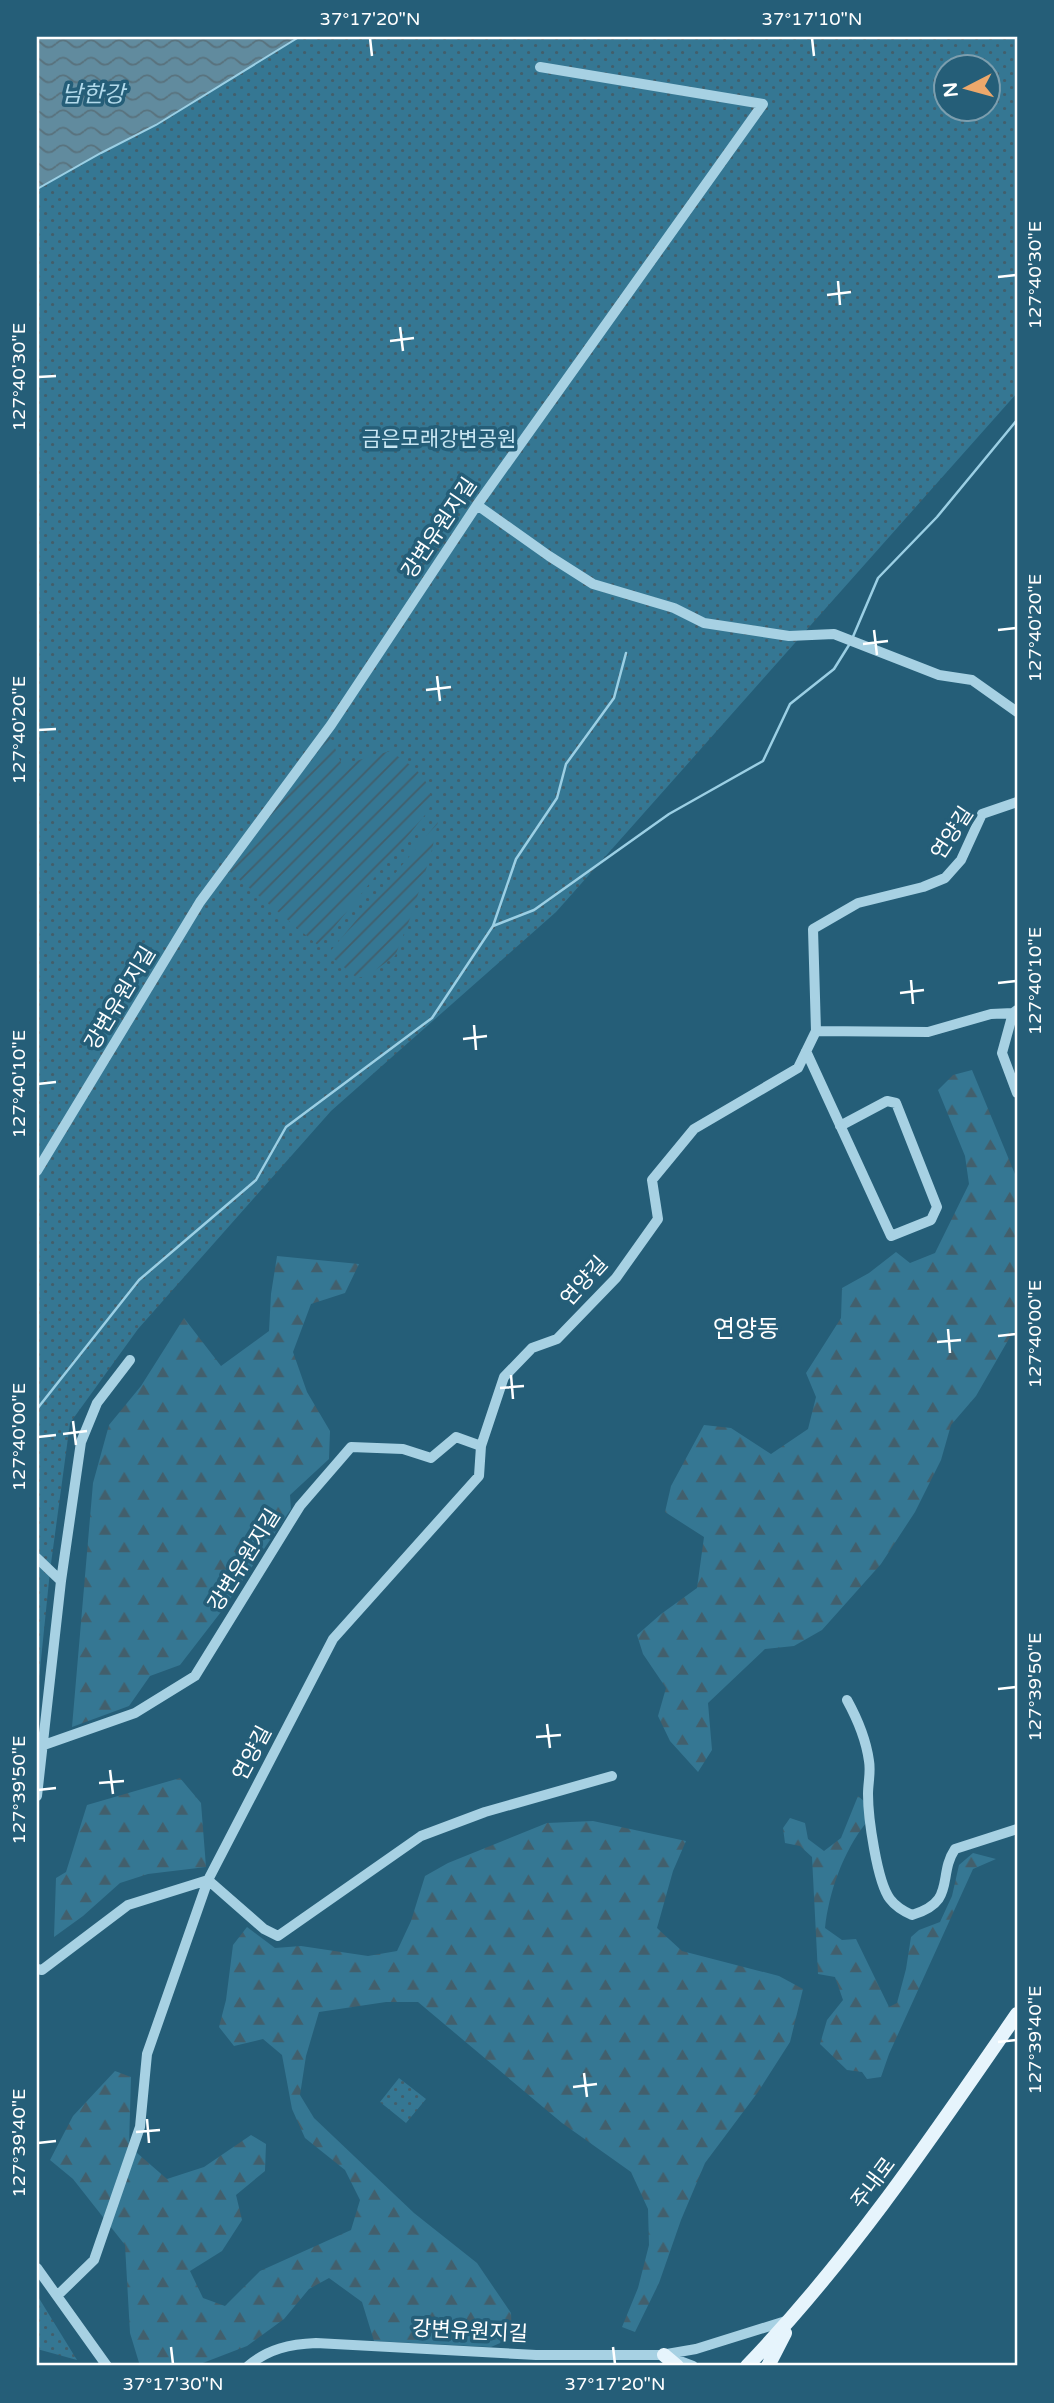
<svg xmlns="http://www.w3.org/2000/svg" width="1054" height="2403" viewBox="0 0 1054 2403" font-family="'Varela Round','Noto Sans KR',sans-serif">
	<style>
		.forest { fill: url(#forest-firs) }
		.park { fill: url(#park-dots); fill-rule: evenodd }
		.garden { fill: url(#garden-furrows) }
		.water { fill: url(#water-waves); stroke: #9bcfe4; stroke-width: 2 }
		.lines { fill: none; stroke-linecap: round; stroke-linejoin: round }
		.stream { stroke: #9bcfe4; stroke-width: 2.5 }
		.minor { stroke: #a7d1e3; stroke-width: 10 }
		.major { stroke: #e6f4fc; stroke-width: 14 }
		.ticks { fill: none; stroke: #fff; stroke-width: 2.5 }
		.labels { text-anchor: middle; stroke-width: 7; stroke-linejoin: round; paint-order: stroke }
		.park-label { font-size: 21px; fill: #c9e6f3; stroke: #255e78 }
		.street-label { font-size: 21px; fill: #fff; stroke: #255e78 }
		.water-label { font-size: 23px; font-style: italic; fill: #b2daeb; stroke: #255e78 }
		.quarter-label { font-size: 24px; fill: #fff; stroke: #255e78 }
		.neatline { fill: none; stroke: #fff; stroke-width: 2.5 }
		.ticks-label { font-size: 18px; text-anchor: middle; fill: #fff }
	</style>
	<defs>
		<pattern id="forest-firs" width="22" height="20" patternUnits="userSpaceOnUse" patternTransform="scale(1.75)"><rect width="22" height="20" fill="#357793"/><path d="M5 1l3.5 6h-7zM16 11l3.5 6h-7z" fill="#425f6c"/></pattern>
		<pattern id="park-dots" width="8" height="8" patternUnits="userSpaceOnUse" patternTransform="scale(1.75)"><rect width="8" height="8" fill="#357793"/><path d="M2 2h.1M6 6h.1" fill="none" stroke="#425f6c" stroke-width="1.8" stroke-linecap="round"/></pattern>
		<pattern id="garden-furrows" width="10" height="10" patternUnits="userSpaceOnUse" patternTransform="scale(1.75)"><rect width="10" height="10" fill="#357793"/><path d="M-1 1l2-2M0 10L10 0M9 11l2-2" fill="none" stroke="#425f6c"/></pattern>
		<pattern id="water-waves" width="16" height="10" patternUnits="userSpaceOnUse" patternTransform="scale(1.75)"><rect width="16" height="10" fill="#618b9e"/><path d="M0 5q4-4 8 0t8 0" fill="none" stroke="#59727d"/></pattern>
	</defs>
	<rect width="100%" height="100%" fill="#255e78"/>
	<path class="forest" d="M972,1070L1017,1179V1329L1010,1337L976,1396L951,1425L941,1460L915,1512L881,1564L822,1630L794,1646L765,1649L708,1703L712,1750L698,1772L670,1741L658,1716L666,1688L643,1654L637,1635L661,1614L697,1588L704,1537L665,1512L671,1486L704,1425L731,1428L771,1454L808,1429L816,1397L806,1373L841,1318L842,1288L869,1273L896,1252L910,1263L935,1253L969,1184L965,1156L938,1090L953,1075Z
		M277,1256L359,1264L345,1293L311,1304L293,1352L307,1392L330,1431L329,1459L290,1495L291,1509L224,1608L180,1665L150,1676L129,1706L72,1727L93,1483L109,1425L141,1386L184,1318L221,1366L269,1331L271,1294Z
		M180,1778L201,1803L206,1867L148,1874L120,1883L83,1916L54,1937L56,1878L66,1872L87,1805Z
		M858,1796L865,1802L866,1823C843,1852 829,1892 825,1928L842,1940L856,1939L889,2007L897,2003L906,1969L911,1937L919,1930L940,1922L952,1896L959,1865L973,1853L996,1859L973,1869L889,2054L881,2077L867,2079L862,2072L847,2070L820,2044L827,2020L843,2000L835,1977L818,1974L812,1857L800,1846L785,1843L783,1828L790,1818L805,1823L808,1839L824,1851L841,1838Z
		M593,1821L686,1841L673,1871L657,1928L682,1951L779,1976L803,1989L790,2042L758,2092L705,2163L681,2220L659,2283L635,2332L622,2327L638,2288L649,2245L648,2209L631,2172L562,2123L418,2002H386L319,2012L306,2056L300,2095L314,2118L414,2213L477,2263L511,2313L512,2338L491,2347L374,2341L362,2302L329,2278L309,2289L284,2319L247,2346L195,2366H140L130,2333L125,2245L73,2179L50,2160L73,2116L115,2071L131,2077L129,2146L167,2179L204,2167L251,2135L266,2144L265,2171L236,2195L242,2220L222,2251L190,2271L203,2298L225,2306L260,2271L351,2230L360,2200L345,2170L305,2138L292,2109L282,2055L263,2039L234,2046L219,2027L226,2000L233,1945L247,1927L275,1948L301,1946L368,1956L397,1951L411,1921L425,1876L448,1863L547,1823Z"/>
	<path class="park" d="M299,37H1017V393L556,912L331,1111L138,1329L70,1423L50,1571L37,1699V189L101,153L156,125ZM946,66H988V108H946Z
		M399,2078L426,2099L406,2123L380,2102Z
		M37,2295L77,2360L37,2349Z"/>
	<path class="garden" d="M330,736L342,765L390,751C412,766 437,780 429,810L319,946L229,871Z
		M438,822L431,854L411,916L395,956L367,976L357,978L328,954Z"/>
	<path class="water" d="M37,37H299L156,125L101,153L37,189Z"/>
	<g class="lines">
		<path class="stream" d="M852,639L878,578L937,517L1017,420
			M493,926L534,910L669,814L763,761L790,704L834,669L849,645
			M37,1409L139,1280L256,1180L286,1127L432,1018L493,926L516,859L557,798L566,764L614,698L626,653"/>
		<path class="minor" d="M477,505L549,556L593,584L674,608L704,623L789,636L834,634L939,675L972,680L1017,712
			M1013,1013L1002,1053L1017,1093
			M816,1031L928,1032L991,1014L1013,1013L1017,1010
			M806,1051L891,1236L931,1220L937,1207L896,1103L887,1101L840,1126
			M37,1171L200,902L331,725L477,505L763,104L540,67
			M37,1558L61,1581
			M847,1700C858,1720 866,1739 869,1761C871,1772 868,1783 868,1794C868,1817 877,1882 890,1899C896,1907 903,1911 912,1915C957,1902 937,1876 955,1849L1017,1829
			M41,1746L135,1713L195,1676L300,1506L351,1447L403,1449L431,1458L456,1437L481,1446
			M37,1796L61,1581L81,1442L97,1403L130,1360
			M37,1969L42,1970L128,1905L208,1880L264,1929L278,1936L421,1836L485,1812L612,1776
			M37,2268L107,2366
			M58,2295L94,2260L140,2127L147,2054L208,1880L333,1639L479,1476L481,1446L504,1377L532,1348L557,1339L616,1278L658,1219L652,1180L694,1129L798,1068L816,1031L813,929L858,903L923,887L945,878L961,860L982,814L1017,802
			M667,2354L696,2349L789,2320
			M248,2366C268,2349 290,2344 316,2343L536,2355H664L693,2366"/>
		<path class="major" d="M664,2355L677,2366
			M747,2366C850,2259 933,2136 1017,2014
			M768,2366L785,2333"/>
	</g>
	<path class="ticks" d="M370,38L372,56M812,38L814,56M998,277L1016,275M838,281L840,305M827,295L851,292M400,327L403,351M390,341L414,338M38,377L56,376M874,630L877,655M998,630L1016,628M863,644L888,641M437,676L440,701M426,690L451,687M38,730L56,729M911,980L913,1004M998,983L1016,981M900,993L924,990M474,1025L476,1050M463,1039L487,1036M38,1084L56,1082M948,1329L950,1353M998,1336L1016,1334M937,1342L961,1340M511,1375L513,1399M500,1388L524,1386M73,1421L76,1445M63,1434L87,1431M38,1437L56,1435M998,1689L1016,1687M547,1724L550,1748M536,1737L561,1735M110,1770L113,1794M99,1783L124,1781M38,1790L56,1788M998,2042L1016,2040M584,2073L587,2097M573,2087L597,2084M147,2119L149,2143M136,2132L160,2130M38,2143L56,2141M171,2347L173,2364M613,2347L615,2364"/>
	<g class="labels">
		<g class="park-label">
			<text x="439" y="446">금은모래강변공원</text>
		</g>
		<g class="street-label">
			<text transform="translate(439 528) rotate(-56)" y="7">강변유원지길</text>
			<text transform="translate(952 833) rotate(-57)" y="7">연양길</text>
			<text transform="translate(120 998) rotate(-59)" y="7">강변유원지길</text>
			<text transform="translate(584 1281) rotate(-48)" y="7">연양길</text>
			<text transform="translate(244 1560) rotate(-58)" y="7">강변유원지길</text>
			<text transform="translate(252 1753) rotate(-62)" y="7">연양길</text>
			<text transform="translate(873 2183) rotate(-53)" y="7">주내로</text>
			<text transform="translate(470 2331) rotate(3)" y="7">강변유원지길</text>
		</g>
		<g class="water-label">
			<text x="93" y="102">남한강</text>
		</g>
		<g class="quarter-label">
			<text x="746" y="1337">연양동</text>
		</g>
	</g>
	<rect width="1054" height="2403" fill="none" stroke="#255e78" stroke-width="77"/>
	<g transform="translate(967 88) rotate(264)"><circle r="33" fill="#255e78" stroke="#7c9eae" stroke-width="2"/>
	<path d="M0-5L12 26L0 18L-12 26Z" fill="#eda86b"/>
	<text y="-10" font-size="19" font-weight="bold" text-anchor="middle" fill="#ffffff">N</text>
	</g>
	<rect x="38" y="38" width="978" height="2326" class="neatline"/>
	<g class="ticks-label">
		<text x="370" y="25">37°17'20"N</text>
		<text x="812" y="25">37°17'10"N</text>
		<text transform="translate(1035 275) rotate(-90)" y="6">127°40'30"E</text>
		<text transform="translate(19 377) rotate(-90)" y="6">127°40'30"E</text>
		<text transform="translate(1035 628) rotate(-90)" y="6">127°40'20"E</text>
		<text transform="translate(19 730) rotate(-90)" y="6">127°40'20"E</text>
		<text transform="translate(1035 981) rotate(-90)" y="6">127°40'10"E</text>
		<text transform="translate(19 1084) rotate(-90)" y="6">127°40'10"E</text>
		<text transform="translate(1035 1334) rotate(-90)" y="6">127°40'00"E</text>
		<text transform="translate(19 1437) rotate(-90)" y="6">127°40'00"E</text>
		<text transform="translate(1035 1687) rotate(-90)" y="6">127°39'50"E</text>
		<text transform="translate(19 1790) rotate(-90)" y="6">127°39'50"E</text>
		<text transform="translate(1035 2040) rotate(-90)" y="6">127°39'40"E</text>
		<text transform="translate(19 2143) rotate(-90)" y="6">127°39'40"E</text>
		<text x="173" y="2390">37°17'30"N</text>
		<text x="615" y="2390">37°17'20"N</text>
	</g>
</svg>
